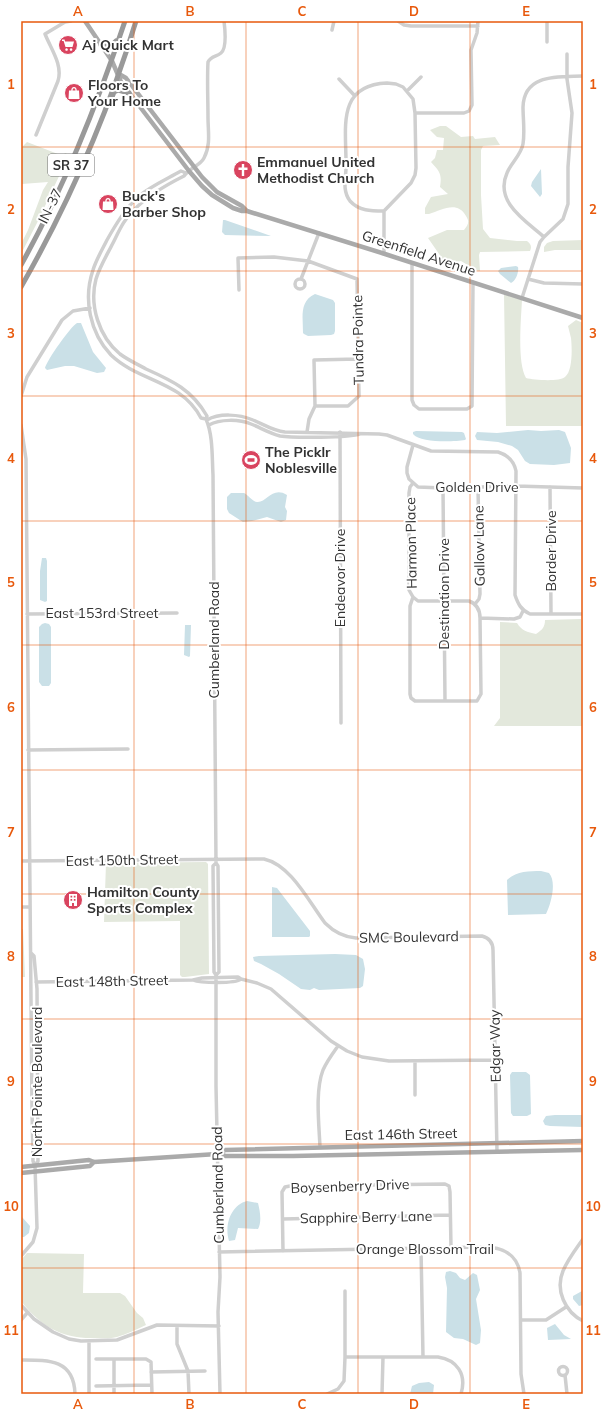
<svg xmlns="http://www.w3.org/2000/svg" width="604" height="1415" viewBox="0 0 604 1415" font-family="Mulish,sans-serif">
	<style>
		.green { fill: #e3e8dc }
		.water { fill: #cae0e7 }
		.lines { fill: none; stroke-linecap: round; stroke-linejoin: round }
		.minor { stroke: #cfcfcf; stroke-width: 3.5 }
		.major { stroke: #aaa; stroke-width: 4.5 }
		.highway { stroke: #999; stroke-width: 5 }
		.grid { fill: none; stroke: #e8590c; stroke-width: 1; stroke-opacity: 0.55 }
		.labels { text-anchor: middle; stroke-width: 4; stroke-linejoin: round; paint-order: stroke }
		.shield { fill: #fff; stroke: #707070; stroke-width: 1 }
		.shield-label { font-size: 13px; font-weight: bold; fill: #323232 }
		.poi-label { font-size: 14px; font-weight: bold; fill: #323232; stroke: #fff; text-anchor: start }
		.street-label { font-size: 14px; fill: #323232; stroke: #fff }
		.neatline { fill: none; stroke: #e8590c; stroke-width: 1.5 }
		.grid-label { font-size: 13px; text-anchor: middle; font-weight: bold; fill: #e8590c }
	</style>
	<rect width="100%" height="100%" fill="#fff"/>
	<path class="green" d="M440,126H446L461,137L473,136L475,139L495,137L500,145L483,146L481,150V195L483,229L490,238L517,241H527C531,244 532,247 530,251L480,252L479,255L480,271L473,270L471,267L461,261L446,264L428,238L447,230H464C468,225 470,222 466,216C457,200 442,210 429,214H425V208L431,197L448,194L440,187C442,174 440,172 431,162L435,158L437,150H443L444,138L437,137L430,130Z
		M27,142L63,156L65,153L69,155L37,223L21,254V244L28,230L43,190L48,182L22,184L21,148Z
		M583,240V250H555L544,252V247L547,243L553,241Z
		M504,294L522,300C521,319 517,363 526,378C534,380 559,382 565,377C573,371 572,347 571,338C570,334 569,330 568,326L576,320L583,323V426H506Z
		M581,619L582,726H494L500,718V622L517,623C522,631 527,632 536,634C542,630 545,627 545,620Z
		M206,862L208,864L209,974L185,977H182L180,975V921L104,922L106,863Z
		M21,929H23L25,977H21Z
		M27,1253L84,1254L83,1293H120L125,1296L137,1313L143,1318L146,1325C137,1329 127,1334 117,1337C110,1339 103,1338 95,1338C63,1339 41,1327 21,1301V1260Z"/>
	<path class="water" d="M541,169L542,194L540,197L531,186L532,182Z
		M223,220H225L271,236L225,235L222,232Z
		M516,266L518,267C519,272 516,281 511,283L500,274L498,271L501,268Z
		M315,294L333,300L335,303V331L334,334L331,335L308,336L304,334L303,333C303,318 299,301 315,294Z
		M77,323H81L93,352L106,368L104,372L97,373L74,366H65L47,370L45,368C47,360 71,326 77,323Z
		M528,430L541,431L559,430L565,432L571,448L570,463L554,465L530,464L525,461L518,450L512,446L498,442L477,440L475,436L477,432L497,433Z
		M416,431L462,432L464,433L466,439L465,440C453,442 420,443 413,434V432Z
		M231,493H244C248,495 253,502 257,502C267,503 272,486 287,495L285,507L287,511L286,520L281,522L267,517L252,521L243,522L229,513L227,509V497Z
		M42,558H46L47,561V601L45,602L40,600V571Z
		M45,623L49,624L51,627V683L49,686H42L39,682V627L42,624Z
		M185,625H191L190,656L189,657L184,655Z
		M541,871L549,873C557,882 551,904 546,914L508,915L507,880C516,871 529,871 541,871Z
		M272,887L277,888L310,931V936L309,937H272Z
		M335,954L356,955L363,959L365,969L363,986L360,988L319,990L314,988L310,990L301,989L279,974L261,964L254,961L253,957L259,956Z
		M512,1072H526L530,1075L531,1114L527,1116H513L511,1113L510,1075Z
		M555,1115H583V1127L550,1126L545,1125L543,1121L546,1116Z
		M21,1189L22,1217L30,1226L29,1233L24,1237H21Z
		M247,1201L258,1203C260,1211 262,1222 258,1229L238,1228L235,1240L229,1241C224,1225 231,1205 247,1201Z
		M450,1271L456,1273L460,1278L465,1280L473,1273L477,1275L480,1290L476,1299L481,1330L480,1343L476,1345L463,1339L454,1338L446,1332L447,1288L445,1277L446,1272Z
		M583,1279V1305L579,1306L573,1299V1296L582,1291Z
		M555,1324L564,1335L571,1339L548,1340L547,1328Z
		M429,1382L434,1385L433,1394H410L412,1386L419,1383Z"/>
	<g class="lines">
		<path class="minor" d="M398,21L404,25L411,26H478
			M547,21V42
			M332,30L334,21
			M339,79L355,96
			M387,83L396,84L403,87L413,99L415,113L416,168L415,175L411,183L384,211C371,211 359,211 350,201C341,189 347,176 346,162C346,127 337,85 387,83Z
			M407,91L421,77
			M415,113H464L469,111L472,105L471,50L477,33L478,21
			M36,135L58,81C63,65 51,49 45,34L65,22L71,21
			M186,173L181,171C167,179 151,186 139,196C125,209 116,224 107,240C102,250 96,260 93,270C83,299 90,333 111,355C139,382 181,380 201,418L206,419
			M544,237C526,221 494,202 507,173C511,163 521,155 523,144C525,132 523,119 523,107C524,73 559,77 583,76
			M384,254V211
			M412,263V400L414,405L419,409H467L472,406L473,282
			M295 284a5 5 0 1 1 10 0a5 5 0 1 1-10 0Z
			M301,279L319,233
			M528,279L544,283L583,284
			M239,290L238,258L274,257L308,261L357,279L359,396L348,406H315L309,419L307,432
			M522,298L540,242L544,237L563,219L568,204V167L572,113L567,79V54
			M21,396L27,377L62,320L73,311L90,308
			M315,406L314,360L358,359
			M207,420C219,413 239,414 253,420C263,424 273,431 285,432L379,434L387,435L431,451L498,452C508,455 514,461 516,471L515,595C518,604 521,610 530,614H583
			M21,425L26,459L32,1108L33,1161L35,1166L37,1228L33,1242L21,1256
			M209,425C220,419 239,419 251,424C261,428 269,433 280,436C292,438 350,438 360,434
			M340,432L341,723
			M413,445L407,467V473L409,479L418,487L443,488L516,486L583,488
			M413,483L410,487L409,493V590L413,597L418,601H469C477,604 480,610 480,618L481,694L477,701H415L411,698L410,694V606L413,597
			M550,487L551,614
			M443,488L445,701
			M475,604L479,599L480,594L478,487
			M27,614L177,613
			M480,618L514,619L520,617L523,611
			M28,750L128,749
			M21,861L264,859C291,865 309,902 325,923C334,932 343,937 356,938L482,936C489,938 493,943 493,950L497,1152
			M216,863L213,866L214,972L216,975V1086L220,1277L218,1312L220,1394
			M21,907H29
			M31,953L34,956L37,989L38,1161L35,1166
			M216,975L219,972L218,866L216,863L213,475C212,457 213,435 206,419L207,416C192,390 173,381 146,369C137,364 128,360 120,354C99,337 89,305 96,279C100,266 107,255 113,243C119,231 124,219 134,210C148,195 166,185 184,176C189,168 200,166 204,158C211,145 208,131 208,118C208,99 207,81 208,62C211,56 216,57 221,53C227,48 225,29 224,21
			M193,980L202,978L238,977L241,979L257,983L271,989L331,1041L347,1051L362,1057L389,1061L495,1060
			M36,982L193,980C200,983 235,984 241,979
			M415,1061V1095
			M320,1147C319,1124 315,1091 323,1070C327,1061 333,1053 338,1046
			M283,1219L450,1215
			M583,1239C576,1249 568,1259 563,1271C555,1290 565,1312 583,1321
			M421,1248L423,1357
			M283,1251L282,1192L285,1187L290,1186L445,1184L449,1186L450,1192L451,1248
			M219,1252L484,1247C502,1247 517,1254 520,1273L521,1374L524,1394
			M21,1305L34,1319L53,1332L69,1339L81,1341L117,1340L157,1325L219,1326
			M21,1320L28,1312
			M521,1320H546L566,1307
			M177,1326V1344L188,1371L189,1394
			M345,1357H438C457,1360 467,1374 461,1394
			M96,1359H146L151,1362L152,1394
			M114,1359V1394
			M21,1360C48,1360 74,1359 75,1394
			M558.5 1371a4.5 4.5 0 1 1 9 0a4.5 4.5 0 1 1-9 0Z
			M151,1372L205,1371
			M565,1375L567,1394
			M96,1386L151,1385
			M89,1394V1341
			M327,1394L338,1389L344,1381L345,1357V1291
			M382,1394L383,1357"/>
		<path class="major" d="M85,21L112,61L121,82L189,171L202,186L212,195L233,208L242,211H247L385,254L583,318
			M119,74L126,78L202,177L217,192L242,206L247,211
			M221,1153L225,1150L583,1141
			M21,1167L89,1160L94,1162L217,1154L221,1153L225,1156H293L583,1150
			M21,1173L90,1166L94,1162"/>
		<path class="highway" d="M101,45L110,47L116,41
			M112,97L114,92L118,90L129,93
			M21,265C64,188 97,105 125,21
			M21,287C69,203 108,113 136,21"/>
	</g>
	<path class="grid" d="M134,21V1394M246,21V1394M358,21V1394M470,21V1394M21,147H583M21,271H583M21,396H583M21,521H583M21,645H583M21,770H583M21,894H583M21,1019H583M21,1144H583M21,1268H583"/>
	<defs>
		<symbol id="supermarket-disc" viewBox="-11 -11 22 22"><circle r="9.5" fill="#d9445f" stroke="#fff"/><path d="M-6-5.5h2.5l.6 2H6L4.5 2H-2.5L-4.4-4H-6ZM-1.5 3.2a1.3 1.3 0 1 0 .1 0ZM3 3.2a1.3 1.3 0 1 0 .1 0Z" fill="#fff"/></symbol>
		<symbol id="shop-disc" viewBox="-11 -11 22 22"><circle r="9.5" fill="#d9445f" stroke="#fff"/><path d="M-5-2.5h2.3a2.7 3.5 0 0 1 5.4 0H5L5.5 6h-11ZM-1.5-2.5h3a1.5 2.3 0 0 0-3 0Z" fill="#fff"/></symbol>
		<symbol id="church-disc" viewBox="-11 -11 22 22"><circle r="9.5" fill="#d9445f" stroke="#fff"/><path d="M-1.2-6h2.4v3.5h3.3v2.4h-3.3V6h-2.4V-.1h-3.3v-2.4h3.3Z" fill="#fff"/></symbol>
		<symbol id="stadium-disc" viewBox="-11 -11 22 22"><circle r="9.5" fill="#d9445f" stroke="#fff"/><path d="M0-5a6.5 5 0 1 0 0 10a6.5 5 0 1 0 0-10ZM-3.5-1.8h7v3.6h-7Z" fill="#fff"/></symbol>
		<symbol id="building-disc" viewBox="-11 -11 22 22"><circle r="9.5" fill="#d9445f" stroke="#fff"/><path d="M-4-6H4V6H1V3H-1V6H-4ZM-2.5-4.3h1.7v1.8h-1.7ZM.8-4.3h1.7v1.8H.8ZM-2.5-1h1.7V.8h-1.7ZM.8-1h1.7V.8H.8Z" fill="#fff"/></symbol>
	</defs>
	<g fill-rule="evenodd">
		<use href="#supermarket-disc" x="57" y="34" width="22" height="22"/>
		<use href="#shop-disc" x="63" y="82" width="22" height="22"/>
		<use href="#church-disc" x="232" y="159" width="22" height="22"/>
		<use href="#shop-disc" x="97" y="193" width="22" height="22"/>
		<use href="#stadium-disc" x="240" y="449" width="22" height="22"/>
		<use href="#building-disc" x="62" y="889" width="22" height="22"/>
	</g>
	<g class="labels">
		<rect class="shield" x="48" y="154" width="46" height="22" rx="3"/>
		<g class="shield-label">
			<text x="71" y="170">SR 37</text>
		</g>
		<g class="poi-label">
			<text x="82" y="50">Aj Quick Mart</text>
			<text x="88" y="90">Floors To<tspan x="88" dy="16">Your Home</tspan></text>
			<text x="257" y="167">Emmanuel United<tspan x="257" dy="16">Methodist Church</tspan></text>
			<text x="122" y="201">Buck's<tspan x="122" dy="16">Barber Shop</tspan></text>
			<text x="265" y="457">The Picklr<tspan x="265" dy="16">Noblesville</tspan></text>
			<text x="87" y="897">Hamilton County<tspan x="87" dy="16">Sports Complex</tspan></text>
		</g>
		<g class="street-label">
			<text transform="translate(50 206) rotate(-64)" y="5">IN-37</text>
			<text transform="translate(419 253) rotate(18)" y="5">Greenfield Avenue</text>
			<text transform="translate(358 340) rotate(-91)" y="5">Tundra Pointe</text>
			<text x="477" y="492">Golden Drive</text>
			<text transform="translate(411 543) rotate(-91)" y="5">Harmon Place</text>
			<text transform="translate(479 546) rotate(-91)" y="5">Gallow Lane</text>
			<text transform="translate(551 551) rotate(-90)" y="5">Border Drive</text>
			<text transform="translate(340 578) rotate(-90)" y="5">Endeavor Drive</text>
			<text transform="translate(444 594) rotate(-90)" y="5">Destination Drive</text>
			<text x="102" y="618">East 153rd Street</text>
			<text transform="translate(214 640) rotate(-90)" y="5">Cumberland Road</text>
			<text transform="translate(122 860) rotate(-1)" y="5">East 150th Street</text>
			<text transform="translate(409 937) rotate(-1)" y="5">SMC Boulevard</text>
			<text transform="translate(112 981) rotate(-1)" y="5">East 148th Street</text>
			<text transform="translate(495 1046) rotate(-91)" y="5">Edgar Way</text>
			<text transform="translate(37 1082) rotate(-90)" y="5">North Pointe Boulevard</text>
			<text transform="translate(401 1134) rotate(-1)" y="5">East 146th Street</text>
			<text transform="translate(218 1185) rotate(-91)" y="5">Cumberland Road</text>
			<text transform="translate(350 1186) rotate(-2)" y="5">Boysenberry Drive</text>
			<text transform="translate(366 1217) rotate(-1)" y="5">Sapphire Berry Lane</text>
			<text x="425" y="1254">Orange Blossom Trail</text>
		</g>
	</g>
	<rect width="604" height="1415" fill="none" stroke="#ffffff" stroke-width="44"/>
	<rect x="22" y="22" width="560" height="1371" class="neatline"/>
	<g class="grid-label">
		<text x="78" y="16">A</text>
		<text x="190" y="16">B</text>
		<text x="302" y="16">C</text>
		<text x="414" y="16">D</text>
		<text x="526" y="16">E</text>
		<text x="11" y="89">1</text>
		<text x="593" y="89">1</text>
		<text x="11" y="214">2</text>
		<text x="593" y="214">2</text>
		<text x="11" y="338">3</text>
		<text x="593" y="338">3</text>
		<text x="11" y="463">4</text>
		<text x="593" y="463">4</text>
		<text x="11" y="587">5</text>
		<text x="593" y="587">5</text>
		<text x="11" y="712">6</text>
		<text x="593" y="712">6</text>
		<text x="11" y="837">7</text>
		<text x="593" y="837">7</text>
		<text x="11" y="961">8</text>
		<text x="593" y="961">8</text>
		<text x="11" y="1086">9</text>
		<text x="593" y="1086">9</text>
		<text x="11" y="1211">10</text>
		<text x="593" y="1211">10</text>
		<text x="11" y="1335">11</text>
		<text x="593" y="1335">11</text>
		<text x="78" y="1409">A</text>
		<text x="190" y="1409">B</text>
		<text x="302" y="1409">C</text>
		<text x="414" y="1409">D</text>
		<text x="526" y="1409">E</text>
	</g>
</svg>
